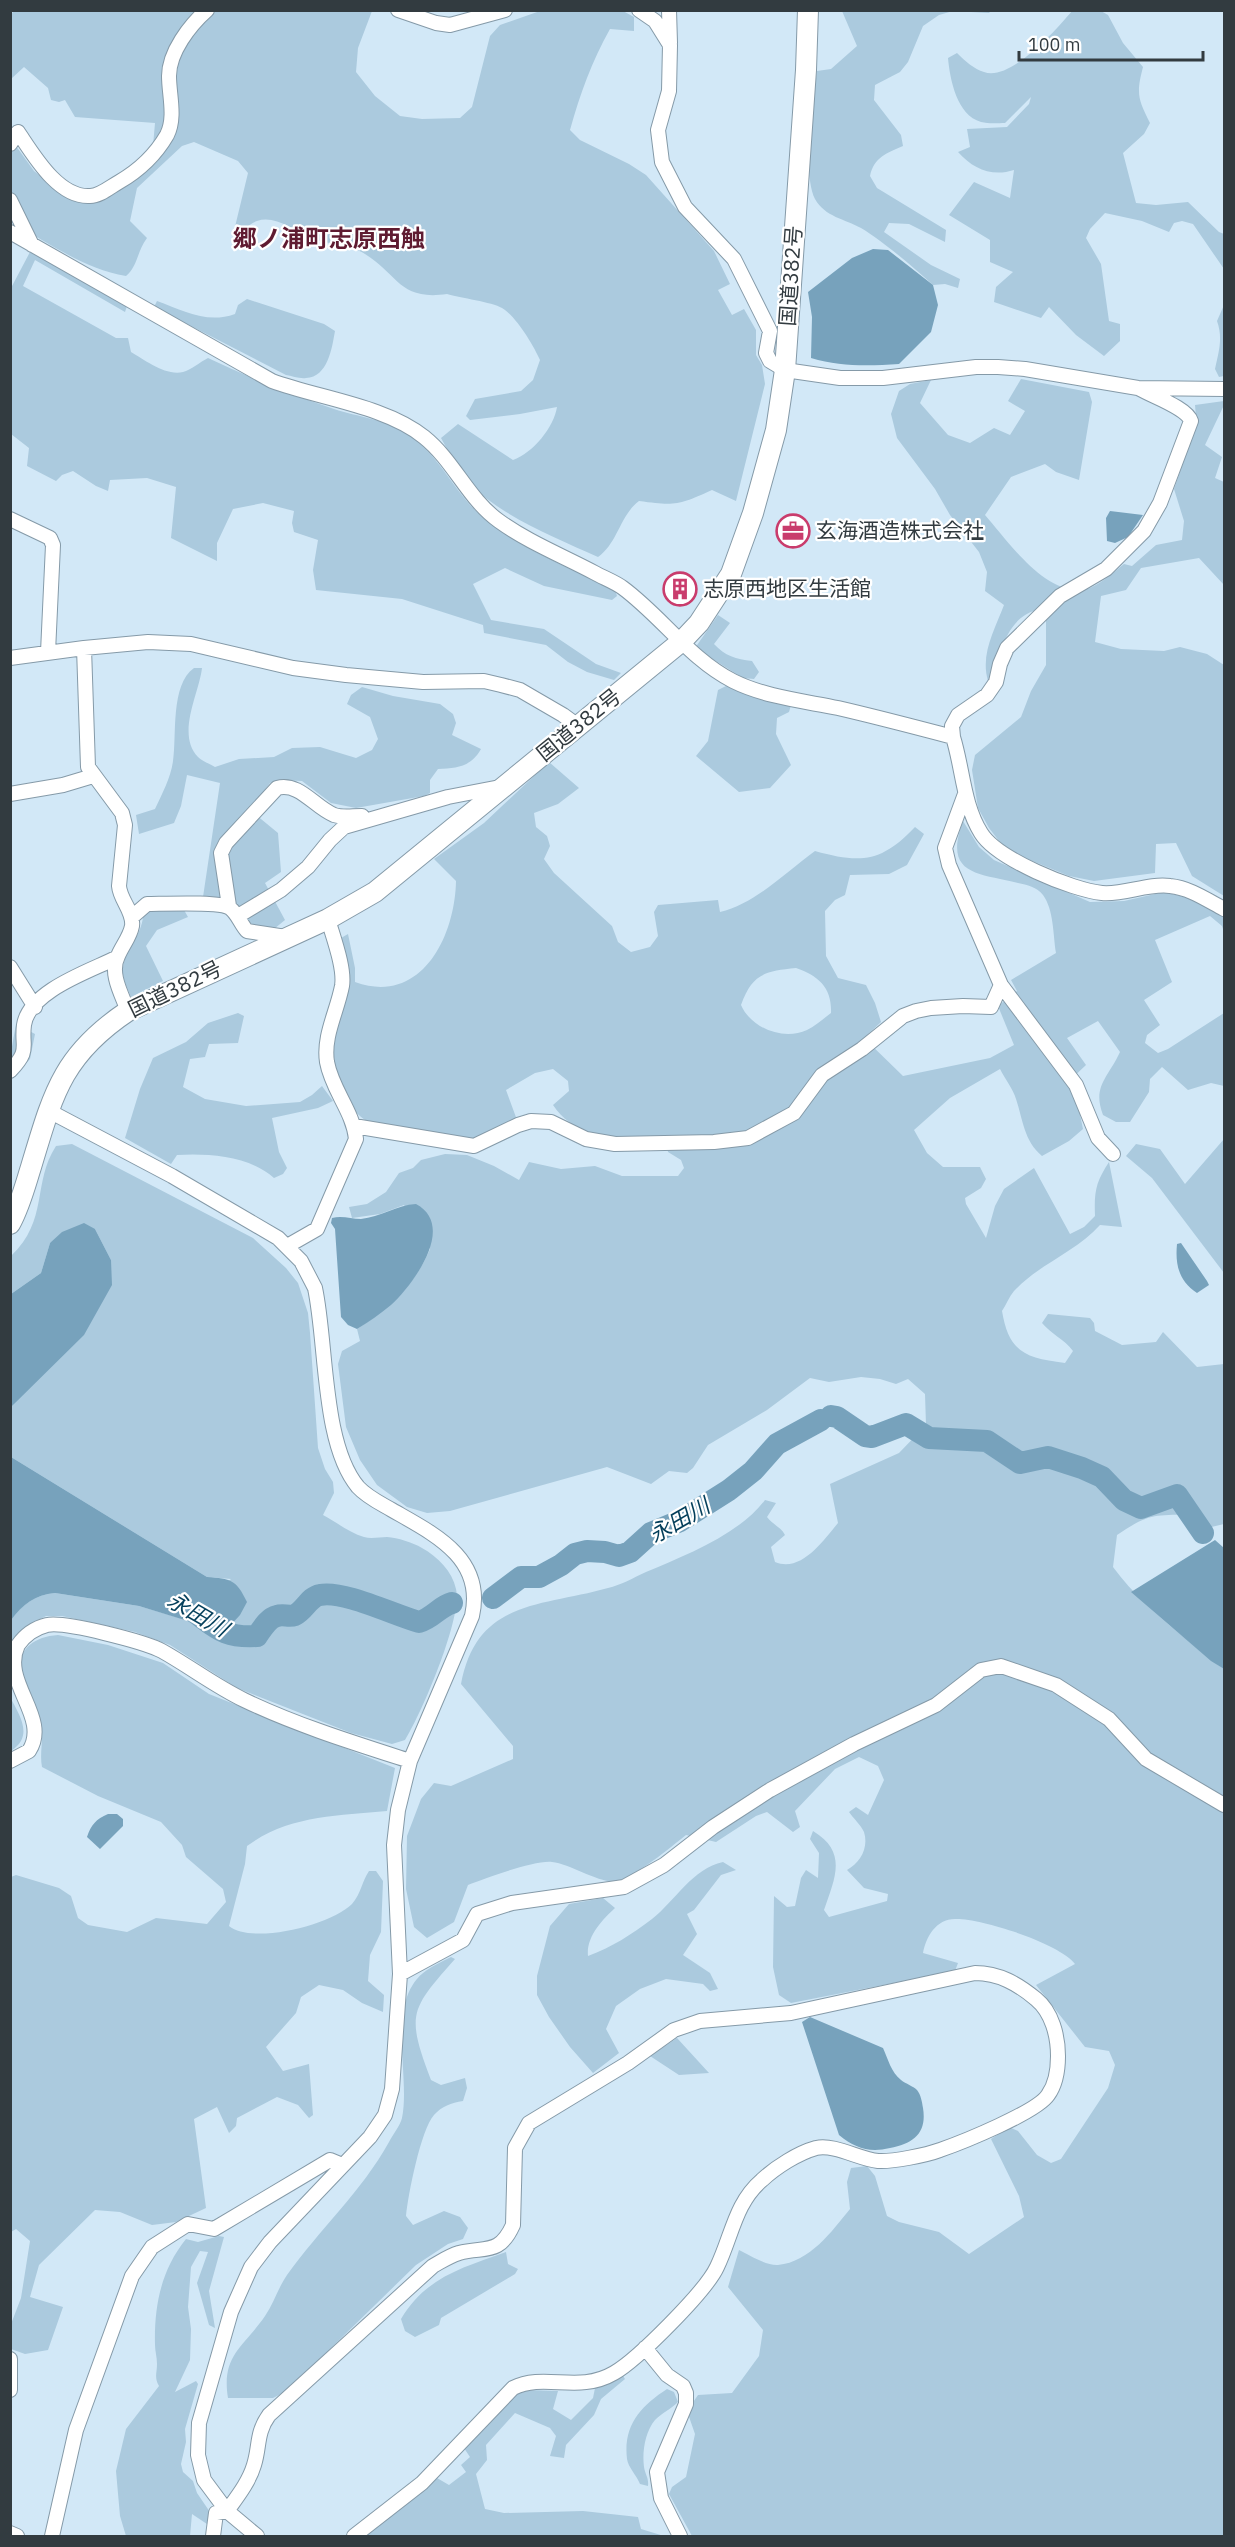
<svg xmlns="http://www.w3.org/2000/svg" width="1235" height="2547" viewBox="0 0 1235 2547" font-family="'IBM Plex Sans','Noto Sans JP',sans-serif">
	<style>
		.green { fill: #abcade; fill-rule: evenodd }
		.water { fill: #77a2bc }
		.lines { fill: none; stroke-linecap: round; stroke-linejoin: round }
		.river { stroke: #77a2bc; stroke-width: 22 }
		.minor-casing { stroke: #859aa8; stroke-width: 16 }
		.highway-casing { stroke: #859aa8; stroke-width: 22 }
		.minor { stroke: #fff; stroke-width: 14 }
		.highway { stroke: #fff; stroke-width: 20 }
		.labels { text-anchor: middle; stroke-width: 4.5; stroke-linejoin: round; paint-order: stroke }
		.street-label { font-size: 21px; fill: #323b40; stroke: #fff }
		.poi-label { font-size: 21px; fill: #323b40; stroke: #fff; text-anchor: start }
		.water-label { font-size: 22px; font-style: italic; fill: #043f5b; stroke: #fff }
		.quarter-label { font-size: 24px; font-weight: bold; fill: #5f1b31; stroke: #fff }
	</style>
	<rect width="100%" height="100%" fill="#d2e8f7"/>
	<path class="green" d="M14,10L372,11L358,48L356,72L375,96L400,116L422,119L460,118L472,107L490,36L500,25L540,11H623L634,17V31L610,29C592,61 580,94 570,130L580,140L629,164L646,175L714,251L730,284L718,290L732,315L744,309L756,330V355L762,365L765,384L736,501L712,490C679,505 676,506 639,501C620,515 618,543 598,557C552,536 489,512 459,471C452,461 447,448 441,438L458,424L513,460C533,453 554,427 557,407L520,414L470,420L466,416L475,399L521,391L533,380L540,360C534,346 516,316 502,308C492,302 460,298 447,294C399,301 398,274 365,254C348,243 326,245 308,237C294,230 275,215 257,221C249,224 242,231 233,235L248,173L238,161L194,142L182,146L137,188L130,221L147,238C137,251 138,266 126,276C84,269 47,242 11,222V139L34,171L63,194L98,200L153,146L155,123L75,117L65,100L59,102L51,100L48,88L24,67L11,79L10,17Z
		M842,11H991L989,13L953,11L939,15L923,26L908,62L900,72L875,85L874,100L901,135L903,146C887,153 874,157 870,176L877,188L946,230L945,242L909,224L889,223L884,232L931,265L960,279L958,288L945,284L933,285C912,266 884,242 861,228C845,219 825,217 815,199C802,174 813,101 817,71L831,69L857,46Z
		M1072,11H1101L1108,15L1123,43L1143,67C1136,94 1138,99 1150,123L1144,134L1123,153L1136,203L1156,205L1188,202L1219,232L1224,234V269L1193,224L1182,221L1174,223L1169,232L1142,221L1105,213L1090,229L1086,238L1101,264L1109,321L1120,324V341L1104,356L1076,335L1049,307L1041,318L994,302L996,287L1013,272L990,262V240L949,215L974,182L1010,198L1014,170C992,177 973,169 958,152L970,147L967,129L1007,127L1029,104L1031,97L1005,123C998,123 989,124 981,122C957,115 950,80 948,58L957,53C965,61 974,69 984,72C1010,82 1057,29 1072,11Z
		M30,252L127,306L125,312L35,260L23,286L116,338H128L131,352C145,360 165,376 183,372C191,370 200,362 208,358C249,377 291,395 334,409C358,417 386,419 407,434C437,452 452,488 477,512C510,544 572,569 615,590L617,596L612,600L544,586L505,568L473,584L491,620L544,629L596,664L621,673L614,680L587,672L568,662L546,645L484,633L483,625L402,599L316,590L313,570L318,540L294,532L292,523L294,511L263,503L233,509L217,543V561L171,538L176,487L147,478L110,480L108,491L96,486L73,471L62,475L56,481L27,466L29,448L11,434V288Z
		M247,299L324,324L335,331C332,348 328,377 306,378C300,379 292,376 286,375L154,307L157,301C184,311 207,324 235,314L238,305Z
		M1224,305V376L1219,377L1215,369C1219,351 1223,338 1217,321Z
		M1021,379L1089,392L1092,402L1079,480L1056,472L1045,464L1011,477L985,515C1008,541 1049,602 1090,588C1102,583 1114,572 1124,564L1132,566L1156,545L1182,540L1184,521L1174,489L1192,437L1196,417L1195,405L1224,401V405L1205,445L1222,457L1215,478L1224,482V585L1199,558L1141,568L1126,590L1101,596L1095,642L1121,649L1164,651L1180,647L1207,654L1224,665V896L1192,876L1176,843L1156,844L1155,873L1094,881L1069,876L1006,850L989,828L978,808L972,770L975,755L1021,717L1031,691L1046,665V618L1037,610C1005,618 1001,656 988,681C980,654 995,629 1004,605L985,591L987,572L979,552L950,515L935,489L897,438L891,414L899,391L910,384L931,380L920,403L948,435L970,443L994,428L1010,435L1025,411L1008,401Z
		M718,615L730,623L714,644C725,656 736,659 752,661L759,672L754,679L743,678L695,648Z
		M194,668H202C199,694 176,734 198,757C202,761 210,764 215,767L239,759L274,757L292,748L320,747L356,758L372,750L378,739L370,717L347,704L351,695L362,687L393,696L440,704L453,714L456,723L452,735L481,749C471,767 457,768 438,769L430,780V793L424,796L356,808L331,803L302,781L279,780L270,783L250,810L278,833L281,872L265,883L285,920L274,929L246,926L203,897L220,783L187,775L181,806L174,823L139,834L136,815L155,809C162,794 171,777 173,761C177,736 170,685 194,668Z
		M728,685L791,705L789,712L777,718L776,734L791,765L770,788L739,792L696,756L708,741L718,690Z
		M549,762L579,788L558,804L534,813L536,827L547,836L550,846L544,859L554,873L612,926L618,942L631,952L650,947L658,936L654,912L658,905L718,900L720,912C755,904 786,872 815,851C861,864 882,862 915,827L924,834L907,865L889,874L850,875L845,895L835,900L825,911L826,956L838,978L866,985L875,1003L881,1022L864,1038L903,1076L990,1058L1014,1045L998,1006L1017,991L1011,980L1056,953C1053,935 1054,910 1043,895C1037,887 1027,885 1018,883C977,873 943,875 963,821L979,847L994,860L1090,902L1124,901L1164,892L1192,899L1224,917V932L1222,926L1210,916L1155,940L1172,982L1144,1000L1160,1025L1147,1035L1145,1043L1158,1053L1168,1049L1224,1013V1086L1211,1083L1188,1090L1162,1067L1150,1079L1149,1092L1130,1122H1116L1103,1115C1092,1086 1108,1078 1120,1052L1098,1021L1067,1038L1086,1065L1067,1083L1077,1100L1083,1129L1069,1141L1042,1156C1024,1141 1023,1120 1016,1099C1013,1089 1005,1079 1000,1069L950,1098L914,1130L927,1153L943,1167H980L986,1179L981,1188L965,1198L966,1204L986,1238L995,1206L1004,1189L1034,1168L1070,1234L1084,1227L1095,1216C1094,1191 1096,1182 1109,1162L1122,1227L1100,1225C1076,1252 1039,1264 1014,1291C1009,1297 1006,1305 1002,1311C1009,1353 1026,1358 1065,1363L1073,1351C1064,1339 1051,1334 1042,1323L1048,1314L1090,1318L1094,1323L1095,1331L1122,1345L1156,1342L1163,1332L1197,1367L1224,1364V1524L1203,1529L1193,1514C1154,1516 1151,1512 1117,1535L1113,1567C1133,1594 1155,1613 1180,1634C1195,1646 1208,1659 1224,1669V2536H692L669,2494L672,2487L686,2477L695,2434L687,2411L698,2395L732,2393L759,2356L763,2330L728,2287L739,2250C749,2255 767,2266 778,2265C810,2262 832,2231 850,2209L847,2182L851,2168L867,2166L875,2176L887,2216L899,2222L939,2232L969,2254L1024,2217L1019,2196L991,2139L1009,2127L1018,2131L1037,2155L1051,2163L1061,2159L1108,2088L1115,2065L1109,2051L1085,2047L1036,1985L1075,1964C1061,1944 981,1918 955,1919C936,1919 926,1937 923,1953L958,1963L955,1971L791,2003L779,1995L773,1967L774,1896L787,1907L795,1906L801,1878L806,1870L818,1878L819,1853L810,1839L813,1831C848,1852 835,1878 824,1910L829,1917L887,1901L888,1894L864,1888L847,1870C860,1863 869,1848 864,1832C861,1825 853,1818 849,1812L856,1807L868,1815L884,1780L878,1766L859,1757L835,1769L795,1811L800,1827L793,1832L767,1812L756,1816L716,1842L686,1835C671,1847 635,1877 617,1881C602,1885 571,1864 552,1862C535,1860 486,1878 468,1885L454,1922L427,1938L414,1927L406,1889L407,1836L421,1799L434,1783L451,1786L513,1759V1746L461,1684C477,1599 541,1607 608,1588C621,1585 633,1578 646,1572C684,1556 740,1534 765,1500L776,1503L767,1517C773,1525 781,1527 785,1535L771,1547L775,1562C801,1573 823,1541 838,1523L830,1484L899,1453L926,1425L925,1394L908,1379L896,1384L880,1379L861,1377L829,1382L810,1378L767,1410L708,1445L693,1468L687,1473L669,1471L651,1484L607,1467L450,1511L427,1513L407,1507L377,1485L360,1460L346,1427L338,1364L342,1351L360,1341L357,1329C389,1308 415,1285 430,1249L404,1205L380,1214L352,1218L349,1207L367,1204L386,1192L399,1173L413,1168L421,1160L445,1154L467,1155L494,1166L519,1180L529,1162L561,1169L595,1166L622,1176H678L684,1168L681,1160L668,1152L665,1137C625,1138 578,1143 553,1105L569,1091L568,1081L553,1069L535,1073L506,1090L517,1120L474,1139L370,1123C338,1106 328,1053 336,1020C339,1006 346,993 347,979C349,967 343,951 341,938L348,934L355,968V982C421,1006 455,937 456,881L434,859L484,823ZM796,968C819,976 832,988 831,1013C823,1019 815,1026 807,1030C783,1041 751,1028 741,1005C752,974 765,971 796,968Z
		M154,908L184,910L188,917L157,930L146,946L163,981L131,997C128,990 124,982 123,974C121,953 142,937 143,916Z
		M238,1013L244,1016L238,1043L209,1044L205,1057L190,1059L183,1087L205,1099L246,1106L300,1102L312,1095L322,1086L333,1101L318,1108L272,1118L279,1152L287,1168L283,1174L274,1178C250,1156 208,1153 177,1155L171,1164L125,1138L140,1089L153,1058L186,1042L208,1023Z
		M16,1024L35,1034L30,1059L11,1080V1052Z
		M1224,1139V1273L1152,1178L1126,1156L1136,1144L1160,1149L1185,1184Z
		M72,1144L253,1238L286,1268L298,1283L308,1313L310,1333L318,1448L325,1469L333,1482L334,1493L323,1515C336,1522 350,1533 364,1537C371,1539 380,1537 387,1537C398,1538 412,1542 422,1548C438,1557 452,1571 456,1589C463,1617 421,1715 405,1740L392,1744L351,1733L237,1688L170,1645L135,1632L62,1616H46L29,1625L11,1644L10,1620C23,1604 35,1595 55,1593L139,1606L186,1620L231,1579L207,1577L11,1457V1407L31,1385L111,1260L95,1229L50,1243L41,1273L11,1294V1256C49,1220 32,1183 56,1146Z
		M58,1635L108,1645L163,1663L209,1694L395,1768L387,1811C337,1816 289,1815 247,1846L245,1864L229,1926C253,1945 331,1925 352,1904C361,1894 362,1881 369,1871H376L383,1881L381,1932L370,1955L368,1981L384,1995L383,2012L362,2003L343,1990L319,1985L301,1997L296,2013L266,2047L283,2071L309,2064L313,2115L309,2118L298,2105L277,2097L237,2118L236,2126L229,2133L217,2107L194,2119L206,2208L176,2222L152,2225L120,2212L95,2210L39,2265L30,2297L63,2307L48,2350L25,2354L11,2349V2324L21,2298L30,2241L16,2229L11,2232V1877L16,1875L59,1888L71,1896L78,1918L88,1925L127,1932L156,1918L207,1924L226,1902L223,1889L186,1857L182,1845L161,1822L98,1796L42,1767C39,1752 45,1735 40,1720C37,1708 28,1698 23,1686C12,1656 28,1637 58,1635Z
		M10,1697C20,1716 34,1736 11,1751Z
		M723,1862L736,1870L721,1875L694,1910L687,1914L697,1934L683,1955L710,1973L718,1989L710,1991L703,1984L666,1979L640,1989L616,2006L606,2029L619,2053L593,2073L570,2047L549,2017L537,1995V1976L550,1926L569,1904L603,1898L615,1908C602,1920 586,1937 588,1956C612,1947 631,1935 652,1919C675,1901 693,1868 723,1862Z
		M451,1957L455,1959C410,2010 406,2014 431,2080L441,2085L465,2078L467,2088L463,2101C451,2103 442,2106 434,2115C421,2129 408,2195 406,2216L413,2225L444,2211L460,2217L468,2228L463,2239L448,2244L416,2265L287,2391L273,2398H228C221,2355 244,2347 265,2316C274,2303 278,2288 287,2275C319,2230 362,2191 389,2142C393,2134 400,2126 402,2118C411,2075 384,1999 427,1970C434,1965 443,1961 451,1957Z
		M677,2038L709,2073L679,2075L650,2056Z
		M219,2236L224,2237L209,2291L215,2328L209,2325L197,2283L208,2252L200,2251L191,2267L188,2307L191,2329L190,2360L175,2392L196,2381L198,2384L185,2429L186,2442L181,2464L183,2472L193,2481L197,2493L212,2515L207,2524L192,2514L190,2536H126L120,2516L116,2471L126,2429L159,2386C154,2377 157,2373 157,2364C157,2357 155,2351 155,2345C154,2306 161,2270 186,2239L198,2242Z
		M506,2252L508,2264L518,2269L515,2274L441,2318L439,2325L415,2337L405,2331L401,2319C426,2277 462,2268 506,2252Z
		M622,2374L625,2379L601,2399L594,2415L566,2445L564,2458L550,2456L556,2436L550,2428L515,2413L486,2445L487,2460L476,2474L485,2509L504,2513L583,2511L638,2517L641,2529L664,2536H366L437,2478L449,2485L466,2472L461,2465L470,2457L464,2448L516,2393L527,2390L558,2391L553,2409L571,2420L593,2398L595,2388Z
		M667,2389L674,2392L678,2402C671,2409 662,2413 655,2420C645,2432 642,2452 644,2467C645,2474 649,2478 648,2486L640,2484C637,2476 628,2467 627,2459C623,2425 641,2406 667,2389Z"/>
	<path class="water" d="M873,249L888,250L933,285L938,305L931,332L899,364C869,366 841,367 811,358L812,317L808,292L852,258Z
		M1110,511L1143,515L1128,537L1115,543L1107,541L1106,518Z
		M416,1204C457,1226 413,1285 391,1305C380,1314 369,1322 357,1329L348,1325L341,1317L335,1229L331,1223L332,1218C342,1215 351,1219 361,1219C380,1217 397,1205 416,1204Z
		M84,1223L95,1229L111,1260L112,1285L84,1335L11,1407V1294L41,1273L50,1243L62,1232Z
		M1181,1243L1207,1281L1209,1285L1197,1293C1179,1281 1175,1265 1177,1244Z
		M11,1457L207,1577C231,1579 236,1579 247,1602L240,1615L229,1627L214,1629L139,1606L55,1593C35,1595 23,1604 11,1620Z
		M1215,1540L1224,1548V1669L1211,1661L1131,1592Z
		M108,1814H117L123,1819V1826L100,1849L87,1837C91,1825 96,1819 108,1814Z
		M810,2017L883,2048C888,2059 891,2072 901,2080C906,2084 913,2086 917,2090C921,2095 922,2102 923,2108C927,2133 914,2143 890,2148C869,2153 855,2148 839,2135L802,2022Z"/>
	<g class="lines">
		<path class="river" d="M831,1416L837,1417L865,1436L872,1437L906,1424L929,1438L987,1441L1020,1463L1048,1457L1082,1468L1102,1477L1124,1500L1141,1508L1177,1495L1203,1533
			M493,1598L521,1577H539L561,1565L575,1554L587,1551L605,1552L619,1556L630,1552L651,1533L680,1521L729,1490L753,1471L777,1444L821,1420
			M190,1609C216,1627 222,1638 257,1636C262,1629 268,1618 277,1616C283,1614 289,1617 295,1615C305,1610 309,1597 320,1595C343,1590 394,1615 419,1622C433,1618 440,1606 452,1603"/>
		<defs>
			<path id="minor" d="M398,10L436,23L450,25L505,10
				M639,10L655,21L670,45L669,91L658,130L662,162L685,207L734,259L770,331L766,353L770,361L785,370L840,378H883L976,367H998L1025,369L1138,388L1224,389
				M669,10L670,43
				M10,144L18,132C33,154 58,198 90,196C100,196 110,187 119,182C138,171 156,154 167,135C176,117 169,95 169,76C169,52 190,25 207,10
				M10,200L32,245
				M10,232L272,381C318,398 386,406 424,437C454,461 468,499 499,521C528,542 563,556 595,573C604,578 615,582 623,588C662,617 690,659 733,681C765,697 804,701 838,708C877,717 915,727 953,737C963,769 963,804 981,833C997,859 1072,890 1102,893C1124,895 1148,883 1170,886C1190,888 1207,900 1224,909
				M10,519L50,538L53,545L48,652
				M84,648L88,767L122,813L125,825L119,886C120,900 134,912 132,926C130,937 122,946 118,956C109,973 122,995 128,1011
				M10,658L84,648L148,642L191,644L293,668L346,675L423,682L484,681L501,685L520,690L563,715L578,726
				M953,737L952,726L958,715L987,695L996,682L1000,664L1007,648L1060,596L1106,569L1144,531L1160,503L1191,421C1187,408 1154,397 1140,389
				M10,794L63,785L93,776
				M965,794L945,848L949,865L1001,985L1076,1085L1098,1138L1113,1154
				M229,906L221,853L226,843L277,788C300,782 314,807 334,815C343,818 352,816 362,816
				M238,916L281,890L308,867L330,840L344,827L448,797L500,787
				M132,917L147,904C162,904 220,901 230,908C238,914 240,923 247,931L286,937
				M10,967L35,1007
				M10,1071C31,1049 21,1048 24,1025C29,991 90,971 116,958
				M49,1111L172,1176L278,1238L301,1261L315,1288C327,1344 322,1444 358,1487C367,1497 380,1503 392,1510C434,1534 485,1558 472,1616L410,1761L398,1810L394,1845L400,1974L392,2089L385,2115L370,2137L270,2242L251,2267L231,2312L199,2423L198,2455L204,2480L227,2511L257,2536
				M354,1126L474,1146L518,1125L531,1121L551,1122L586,1139L615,1144L714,1142L748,1138L794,1113L822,1075L862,1049L903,1016L916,1011L931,1008L963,1006L991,1007L1001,985
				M289,1245L317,1229L356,1139C353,1111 332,1090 327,1062C323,1036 337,1012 342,986C345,968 333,937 328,919
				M10,1761L29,1751C51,1717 0,1682 18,1645C25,1635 35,1628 47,1625C65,1621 145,1642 162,1651C189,1666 215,1686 244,1700C296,1725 354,1743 410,1761
				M400,1974L463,1940L477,1914L512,1903L624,1887L664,1865L713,1827L770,1790L854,1744L936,1705L981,1670L1001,1666L1056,1685L1109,1719L1146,1759L1224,1805
				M645,2348L667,2375L683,2386L686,2393V2404L657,2472L661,2498L680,2536
				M10,2359V2390
				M10,2533L17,2536
				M52,2536L76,2430L132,2276L152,2247L188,2224L214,2229L330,2160L342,2165
				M213,2536L216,2513L227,2511C237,2497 249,2482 254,2465C260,2446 256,2433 269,2415L433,2266C442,2261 449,2256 459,2253C485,2246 499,2256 513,2225L515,2148L529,2123L628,2063L674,2030L700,2021L791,2013L975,1973C999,1973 1018,1984 1036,1999C1052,2012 1058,2036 1058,2056C1058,2069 1056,2084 1048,2095C1037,2112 963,2142 940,2150C927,2155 892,2162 878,2161C859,2159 835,2144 816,2148C798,2153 776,2167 762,2180C735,2203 732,2236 717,2267C706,2291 637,2360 614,2373C578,2394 545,2372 513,2388L422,2483L354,2536"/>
			<path id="highway" d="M10,1224C20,1206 25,1186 31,1167C53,1094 62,1055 128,1011L328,919L375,892L682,641L699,623L731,574L753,513L776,430L785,370L806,70L808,10"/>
		</defs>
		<use href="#minor" class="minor-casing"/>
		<use href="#highway" class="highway-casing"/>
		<use href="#minor" class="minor"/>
		<use href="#highway" class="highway"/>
	</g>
	<defs>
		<symbol id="office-ring" viewBox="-11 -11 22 22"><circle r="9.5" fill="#fff" stroke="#c93c6c" stroke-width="1.5"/><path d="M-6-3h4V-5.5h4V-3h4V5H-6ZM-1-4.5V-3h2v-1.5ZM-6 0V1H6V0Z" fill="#c93c6c"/></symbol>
		<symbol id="building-ring" viewBox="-11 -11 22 22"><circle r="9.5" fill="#fff" stroke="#c93c6c" stroke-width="1.5"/><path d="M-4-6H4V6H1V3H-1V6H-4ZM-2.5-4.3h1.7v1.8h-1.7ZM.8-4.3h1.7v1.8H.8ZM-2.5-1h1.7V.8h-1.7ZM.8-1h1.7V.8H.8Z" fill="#c93c6c"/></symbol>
	</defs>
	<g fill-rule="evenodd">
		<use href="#office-ring" x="774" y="512" width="38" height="38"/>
		<use href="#building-ring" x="661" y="570" width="38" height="38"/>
	</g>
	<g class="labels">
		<g class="street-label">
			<text transform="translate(791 276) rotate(-86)" y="7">国道382号</text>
			<text transform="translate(579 725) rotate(-39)" y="7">国道382号</text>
			<text transform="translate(175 989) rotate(-26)" y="7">国道382号</text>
		</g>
		<g class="poi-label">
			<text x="816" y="538">玄海酒造株式会社</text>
			<text x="703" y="596">志原西地区生活館</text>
		</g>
		<g class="water-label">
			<text transform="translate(679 1520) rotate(-30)" y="8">永田川</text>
			<text transform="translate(198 1614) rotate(30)" y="8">永田川</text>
		</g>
		<g class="quarter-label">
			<text x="329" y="247">郷ノ浦町志原西触</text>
		</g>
	</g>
	<rect width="1235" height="2547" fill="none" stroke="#323b40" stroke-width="24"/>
	<path d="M1019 51v9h184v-9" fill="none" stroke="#323b40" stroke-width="3"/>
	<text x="1028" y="51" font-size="18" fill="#323b40" stroke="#ffffff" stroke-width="4.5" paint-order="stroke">100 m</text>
</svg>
